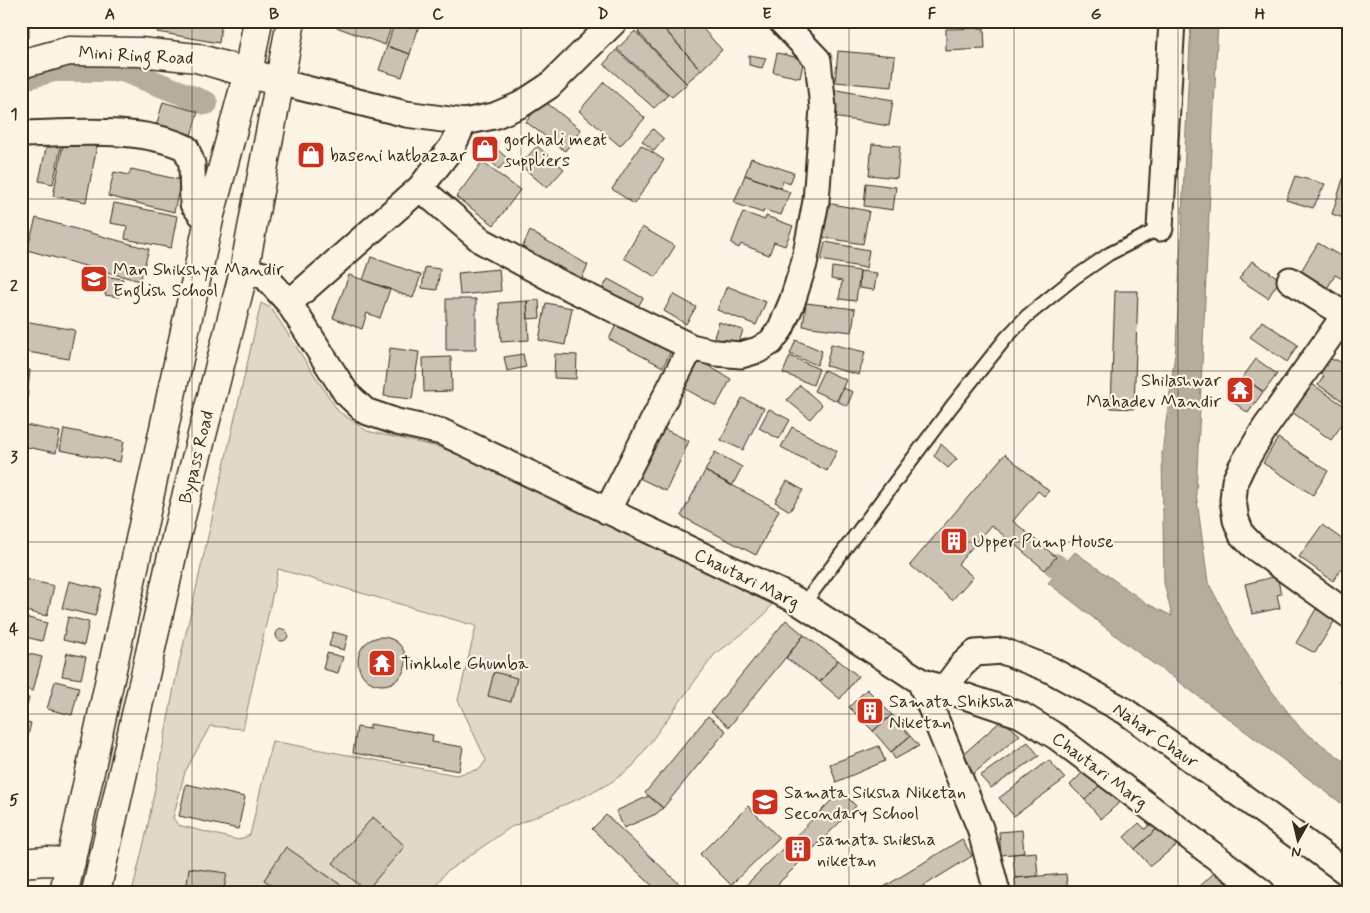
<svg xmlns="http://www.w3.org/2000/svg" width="1370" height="913" viewBox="0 0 1370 913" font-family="Mynerve,sans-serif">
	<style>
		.green { fill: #e0d8c8; stroke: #8e8173; fill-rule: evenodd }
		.water { fill: #b7ad9e; stroke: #85796b }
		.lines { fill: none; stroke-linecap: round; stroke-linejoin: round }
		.canal { stroke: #b7ad9e; stroke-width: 24 }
		.building { fill: #ccc2b3; stroke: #3b2a1e }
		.lane-casing { stroke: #3b2a1e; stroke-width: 16 }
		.street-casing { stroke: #3b2a1e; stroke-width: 29 }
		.secondary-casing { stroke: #3b2a1e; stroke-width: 31 }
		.highway-casing { stroke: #3b2a1e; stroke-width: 31 }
		.lane { stroke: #fcf5e5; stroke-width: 12 }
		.street { stroke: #fcf5e5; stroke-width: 25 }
		.secondary { stroke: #fcf5e5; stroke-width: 28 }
		.highway { stroke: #fcf5e5; stroke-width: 28 }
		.grid { fill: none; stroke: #3b2a1e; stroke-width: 1; stroke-opacity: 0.55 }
		.labels { text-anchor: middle; stroke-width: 4.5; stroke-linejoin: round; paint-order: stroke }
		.street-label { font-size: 18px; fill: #3b2a1e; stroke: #fcf5e5 }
		.poi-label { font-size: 18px; fill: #3b2a1e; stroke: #fcf5e5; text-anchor: start }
		.neatline { fill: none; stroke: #3b2a1e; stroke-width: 2 }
		.grid-label { font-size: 16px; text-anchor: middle; font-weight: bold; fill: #3b2a1e }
	</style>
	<rect width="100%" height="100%" fill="#fcf5e5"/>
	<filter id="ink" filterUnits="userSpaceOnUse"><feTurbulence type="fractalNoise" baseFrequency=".02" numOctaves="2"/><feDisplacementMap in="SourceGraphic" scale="10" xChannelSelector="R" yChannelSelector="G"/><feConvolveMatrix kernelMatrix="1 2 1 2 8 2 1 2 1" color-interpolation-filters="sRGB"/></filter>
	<g filter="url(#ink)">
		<path class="green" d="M261,303L271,308L338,411L367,431L438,447L464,456L772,596V604L766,613L745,632L714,655L633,766L613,781L592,793L511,827L445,873L431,892H132L147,830L176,677ZM278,569L476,626L458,700L486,760L480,769L456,775L272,741L250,835L238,840L178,825L173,818L185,772L210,726L243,729Z"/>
		<path class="water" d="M1191,21H1218L1196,493L1208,582L1238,639L1264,681L1301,729L1349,765V809L1170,675C1127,647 1089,613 1048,583L1075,552L1146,603L1172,616L1164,583L1162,453L1176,346Z"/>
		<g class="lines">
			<path class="canal" d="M21,79L54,70H123L206,103
				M1055,565L1085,589"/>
		</g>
		<path class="building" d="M21,21H29V37H21Z
			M101,21H117L116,29L100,28Z
			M159,21H222L219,43L157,32Z
			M320,21H393L385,45Z
			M395,21H405L419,26L410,54L387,46Z
			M405,21H421L419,26Z
			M649,21H657L701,70L686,83L638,32Z
			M657,21H696L722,50L701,70Z
			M853,21H885V25Z
			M984,28L985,49L946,51V29Z
			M635,31L687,84L672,97L617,49Z
			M387,46L410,54L402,77L379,70Z
			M616,50L668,95L654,108L604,64Z
			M838,51L895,56L892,87L835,82Z
			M777,53L804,59L800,78L773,72Z
			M749,55L766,58L762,68L749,65Z
			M604,82L645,118L620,146L579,111Z
			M831,89L893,100L889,126L827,116Z
			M543,100L581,130L565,151L526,122Z
			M163,102L198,112L190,139L155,130Z
			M653,129L664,139L654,151L642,141Z
			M49,134L63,137L53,184L39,181Z
			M65,135L98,141L86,202L53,196Z
			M488,141L508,159L499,169L479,151Z
			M872,144L900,146L897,178L869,175Z
			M641,145L664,160L634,204L612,189Z
			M537,146L564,169L547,188L520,165Z
			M751,158L794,173L790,184L783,181L781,188L745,175Z
			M482,162L520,190L494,225L456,197Z
			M1348,163H1349V220L1332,214Z
			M131,169L181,180L174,212L108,196L114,172L129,175Z
			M745,175L790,192L781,215L764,210L763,213L734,203Z
			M1295,176L1325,184L1313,208L1286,200Z
			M866,183L896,187L893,210L864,206Z
			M114,203L177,216L171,248L125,239L127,226L110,223Z
			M827,203L869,211L863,244L821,237Z
			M743,212L765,220L766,216L793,226L785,246L774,242L769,255L741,244L739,248L731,244Z
			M36,218L149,249L140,281L27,250Z
			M642,227L675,246L656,277L624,258Z
			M530,231L588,265L580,282L521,250Z
			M825,242L869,250L866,268L821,260Z
			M1318,243L1349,261V274L1345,280L1335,275L1325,292L1298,276Z
			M371,257L421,275L413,298L363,280Z
			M1252,261L1280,279L1268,298L1239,279Z
			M425,267L440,269L437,290L422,288Z
			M832,267L860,271L856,301L839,299L842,281L831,279Z
			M499,269L501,291L460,295L458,273Z
			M860,271L877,273L874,290L859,288Z
			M96,275L123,279L119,297L105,295L106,287H104L105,283H101L100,291L94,290Z
			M349,275L390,289L380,318L367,313L362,329L333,318Z
			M608,279L643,298L635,312L600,293Z
			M727,286L766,302L756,325L717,310Z
			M1115,291H1138L1134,409L1111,408Z
			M673,294L696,307L686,324L664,311Z
			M446,299H476V350H446Z
			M539,300L540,318L528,319L527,301Z
			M527,301L529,340L501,342L499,303Z
			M546,303L572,308L565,345L539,340Z
			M806,303L855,309L852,332L803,326Z
			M623,311L677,339L663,367L609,339Z
			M24,321L75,330L69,359L21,351V336Z
			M1262,321L1298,345L1287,362L1250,337Z
			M719,322L743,330L737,348L713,340Z
			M796,340L822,351L817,365L790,354Z
			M831,344L865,352L859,375L826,366Z
			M390,348L419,352L412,399L384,396Z
			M523,354L526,367L507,371L504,357Z
			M555,354L577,355L576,379L554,378Z
			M790,356L819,369L813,385L783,373Z
			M451,357L452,391L424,392L423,358Z
			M1328,357L1333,360H1337L1349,368V405L1318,385L1324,376L1318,373Z
			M1256,359L1277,374L1264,392L1243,377Z
			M698,360L731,379L716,406L682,387Z
			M21,369L30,370L25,421H21Z
			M824,370L846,380L837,401L814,391Z
			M1243,377L1263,392L1248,413L1228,398Z
			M1312,384L1349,409V415L1331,440L1292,412Z
			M800,385L822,405L810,419L787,400Z
			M843,388L853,392L847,406L837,401Z
			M742,398L764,408L743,450L721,440Z
			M769,409L790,420L779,439L759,428Z
			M26,425L60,432L56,453L22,446Z
			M656,425L689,441L666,491L633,475Z
			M792,427L837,451L827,471L781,447Z
			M64,429L124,441L120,462L60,450Z
			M1278,438L1328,471L1313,495L1263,463Z
			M941,444L957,459L948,468L934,456Z
			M715,452L742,467L732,486L705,471Z
			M1005,454L1049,491L1044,496L1038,491L1013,521L1056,557L1045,570L991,525L958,564L973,577L952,600L910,565Z
			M705,471L779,510L756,555L681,516Z
			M787,481L803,490L790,511L775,502Z
			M1322,525L1349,544V558L1333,581L1299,557Z
			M1277,576L1281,594L1277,595L1280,608L1252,614L1245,584Z
			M21,578L54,586L47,616L21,610Z
			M69,581L102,589L95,616L62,608Z
			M1316,609L1335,620L1315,653L1296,643Z
			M21,616L47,623L42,641L21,636Z
			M68,617L89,622L84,645L63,640Z
			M786,620L804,635L729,727L711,712Z
			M276 635a6 6 0 1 1 12 0a6 6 0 1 1-12 0Z
			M333,632L348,636L344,650L329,646Z
			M804,635L838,660L820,682L786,658Z
			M358 661a24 24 0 1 1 48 0a24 24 0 1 1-48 0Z
			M21,652L42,657L33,691L21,688Z
			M67,653L86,657L81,679L62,676Z
			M327,653L343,657L338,673L323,669Z
			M838,660L858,676L840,699L820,682Z
			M1349,665V688L1339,682Z
			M494,672L517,678L511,702L488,696Z
			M55,681L79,687L72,715L47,709Z
			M867,689L892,715L873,731L849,707Z
			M21,696L29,698L24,719H21Z
			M892,715L910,736L891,752L873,731Z
			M708,716L726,731L663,808L645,793Z
			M1002,720L1020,735L973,774L959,758Z
			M21,721L31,723L24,752L21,751Z
			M370,724L433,735L432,742L463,747L459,771L353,753L357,727L370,729Z
			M910,736L919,746L895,759L891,752Z
			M1028,742L1039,756L991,788L980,776Z
			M879,746L885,761L836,782L830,764Z
			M1049,760L1065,779L1014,816L999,798Z
			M1086,769L1101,784L1085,800L1070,785Z
			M186,784L245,797L238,829L179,816Z
			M1101,784L1120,802L1101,819L1085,800Z
			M841,791L856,806L770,892H739Z
			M649,796L663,808L656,814L624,828L616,811Z
			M748,806L779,838L731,885L700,854Z
			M606,815L688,892H659L592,829Z
			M373,817L405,846L366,891L333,863Z
			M1155,820L1160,826L1135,849L1124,837L1139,823L1145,829Z
			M1160,826L1177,845L1150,866L1135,849Z
			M1022,830L1024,853L1001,855L999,832Z
			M962,839L972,856L914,892H876Z
			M286,847L351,892H282L264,880Z
			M1036,852L1038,876L1015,878L1013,854Z
			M189,868L227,873L224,889L187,884Z
			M1215,872L1228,885L1222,892H1194Z
			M1066,874L1068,892H1016L1015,878Z
			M1228,885L1234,892H1222Z"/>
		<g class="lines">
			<defs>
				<path id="lane" d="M803,605L952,406L1006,338L1027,316L1074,278L1109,254L1160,228"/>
				<path id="street" d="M279,82L406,114L464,122L494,116L520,105L549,86L615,21
					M21,134C72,133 139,126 186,148L192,164L193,204L201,214L210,215
					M420,188L482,241L558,282L691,347
					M1160,228L1172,21
					M244,271L264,275L289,303L346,393L365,411L397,422L442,432L794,599L920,681L1021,715L1057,737L1262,892
					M1290,280L1349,318
					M289,303L420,188L452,147L464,122
					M1344,316L1265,428L1242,466L1235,481L1233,500L1236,520L1242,535L1254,547L1349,615
					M607,511L691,347L716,353L741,355L758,350L771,342L781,328L792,302L804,264L816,201L823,108L818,60L781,21
					M920,681L980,828L997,892
					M945,688L962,665L975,653L1003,651L1049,669L1125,711L1349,874"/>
				<path id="secondary" d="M21,64L69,51L140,52L197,58L279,82
					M21,863L46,861L71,862"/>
				<path id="highway" d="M64,892L210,215L248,73L258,21
					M96,892L178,529L244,271L291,21"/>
			</defs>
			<use href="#lane" class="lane-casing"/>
			<use href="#street" class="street-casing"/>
			<use href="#secondary" class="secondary-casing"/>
			<use href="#highway" class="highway-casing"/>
			<use href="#lane" class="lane"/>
			<use href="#street" class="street"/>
			<use href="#secondary" class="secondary"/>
			<use href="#highway" class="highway"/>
		</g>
	</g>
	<path class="grid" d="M192,21V892M356,21V892M521,21V892M685,21V892M849,21V892M1014,21V892M1178,21V892M21,199H1349M21,371H1349M21,542H1349M21,714H1349"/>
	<defs>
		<symbol id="shop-square" viewBox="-11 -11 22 22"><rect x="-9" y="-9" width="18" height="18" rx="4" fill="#c8321e" stroke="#fcf5e5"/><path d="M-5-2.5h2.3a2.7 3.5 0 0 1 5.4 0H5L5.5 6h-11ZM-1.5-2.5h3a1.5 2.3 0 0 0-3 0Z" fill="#fff"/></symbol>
		<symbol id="school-square" viewBox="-11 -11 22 22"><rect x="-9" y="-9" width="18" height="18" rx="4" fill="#c8321e" stroke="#fcf5e5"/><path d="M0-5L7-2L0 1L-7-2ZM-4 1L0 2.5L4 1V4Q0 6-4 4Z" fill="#fff"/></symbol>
		<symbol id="temple-square" viewBox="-11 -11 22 22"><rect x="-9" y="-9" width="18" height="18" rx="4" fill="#c8321e" stroke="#fcf5e5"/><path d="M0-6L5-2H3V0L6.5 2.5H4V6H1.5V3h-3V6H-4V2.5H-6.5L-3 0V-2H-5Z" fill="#fff"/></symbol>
		<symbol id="building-square" viewBox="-11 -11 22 22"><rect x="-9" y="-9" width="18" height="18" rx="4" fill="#c8321e" stroke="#fcf5e5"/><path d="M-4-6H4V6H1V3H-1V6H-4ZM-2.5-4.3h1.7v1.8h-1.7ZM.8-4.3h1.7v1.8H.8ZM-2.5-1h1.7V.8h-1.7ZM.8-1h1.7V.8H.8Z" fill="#fff"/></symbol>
	</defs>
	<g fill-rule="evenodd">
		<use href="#shop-square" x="469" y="133" width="32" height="32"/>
		<use href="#shop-square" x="295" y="139" width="32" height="32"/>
		<use href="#school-square" x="78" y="263" width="32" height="32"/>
		<use href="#temple-square" x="1224" y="374" width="32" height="32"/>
		<use href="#building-square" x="938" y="525" width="32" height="32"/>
		<use href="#temple-square" x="366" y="647" width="32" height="32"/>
		<use href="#building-square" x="854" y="695" width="32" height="32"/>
		<use href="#school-square" x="749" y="786" width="32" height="32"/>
		<use href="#building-square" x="782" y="833" width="32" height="32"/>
	</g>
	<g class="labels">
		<g class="street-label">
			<text transform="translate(136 55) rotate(3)" y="6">Mini Ring Road</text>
			<text transform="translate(196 457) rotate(-76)" y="6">Bypass Road</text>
			<text transform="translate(747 578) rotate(26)" y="6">Chautari Marg</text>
			<text transform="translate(1156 735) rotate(35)" y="6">Nahar Chaur</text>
			<text transform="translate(1100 770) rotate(37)" y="6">Chautari Marg</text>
		</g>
		<g class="poi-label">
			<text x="504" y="145">gorkhali meat<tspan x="504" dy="21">suppliers</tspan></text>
			<text x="330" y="161">baseni hatbazaar</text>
			<text x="113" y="275">Man Shikshya Mandir<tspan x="113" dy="21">English School</tspan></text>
			<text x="1221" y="386" text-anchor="end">Shilashwar<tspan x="1221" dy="21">Mahadev Mandir</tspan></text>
			<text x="973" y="547">Upper Pump House</text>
			<text x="401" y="669">Tinkhole Ghumba</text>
			<text x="889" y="707">Samata Shiksha<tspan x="889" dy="21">Niketan</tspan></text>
			<text x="784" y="798">Samata Siksha Niketan<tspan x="784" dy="21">Secondary School</tspan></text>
			<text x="817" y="845">samata shiksha<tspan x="817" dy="21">niketan</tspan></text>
		</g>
	</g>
	<rect width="1370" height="913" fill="none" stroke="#fcf5e5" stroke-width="55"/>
	<g transform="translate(1298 840) rotate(188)" stroke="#fcf5e5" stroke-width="4" paint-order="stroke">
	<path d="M0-4L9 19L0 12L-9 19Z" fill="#3b2a1e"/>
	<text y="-8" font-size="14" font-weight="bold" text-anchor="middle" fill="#3b2a1e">N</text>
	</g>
	<rect x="28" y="28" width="1314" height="858" class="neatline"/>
	<g class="grid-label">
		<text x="110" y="19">A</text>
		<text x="274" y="19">B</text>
		<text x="438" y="19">C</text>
		<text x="603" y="19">D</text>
		<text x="767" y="19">E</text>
		<text x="932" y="19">F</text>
		<text x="1096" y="19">G</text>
		<text x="1260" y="19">H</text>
		<text x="14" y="119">1</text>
		<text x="14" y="291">2</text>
		<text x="14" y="462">3</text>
		<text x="14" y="634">4</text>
		<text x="14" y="805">5</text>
	</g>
</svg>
